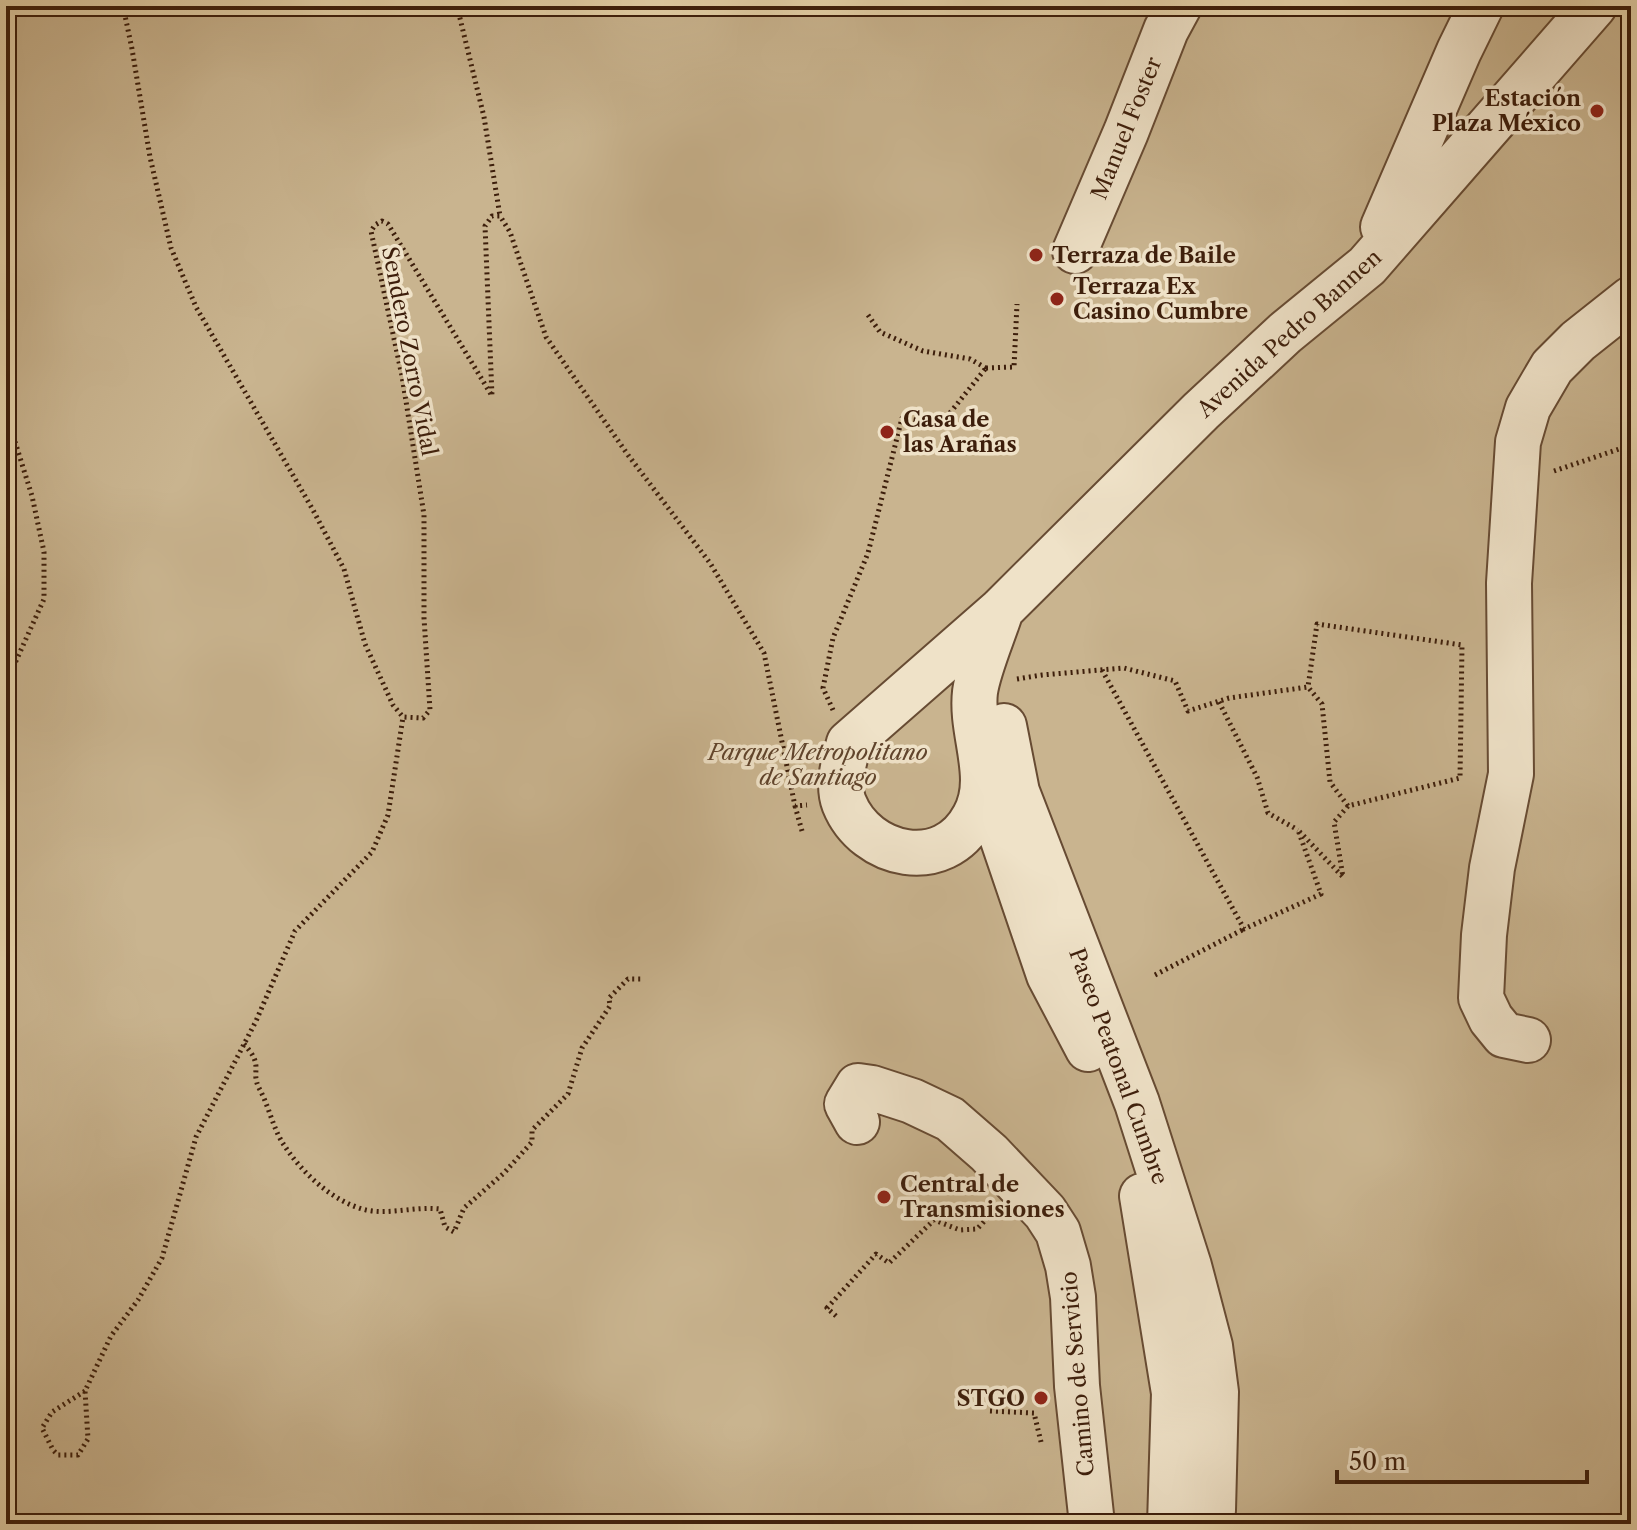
<svg xmlns="http://www.w3.org/2000/svg" width="1637" height="1530" viewBox="0 0 1637 1530" font-family="'Libre Caslon Text',serif">
	<style>
		.green { fill: #c9b48f; stroke: #83694d; stroke-width: 2 }
		.lines { fill: none; stroke-linecap: round; stroke-linejoin: round }
		.minor-casing { stroke: #674b33; stroke-width: 48 }
		.path { stroke: #3d1e0b; stroke-width: 5; stroke-dasharray: 2 4; stroke-linecap: butt }
		.minor { stroke: #efe2c8; stroke-width: 44 }
		.poi-dot { fill: #8f2418; stroke: #efe2c8; stroke-width: 3 }
		.labels { text-anchor: middle; stroke-width: 7; stroke-linejoin: round; paint-order: stroke }
		.poi-label { font-size: 22px; font-weight: bold; fill: #3d1e0b; stroke: #efe2c8; text-anchor: start }
		.street-label { font-size: 22px; fill: #3d1e0b; stroke: #efe2c8 }
		.park-label { font-size: 22px; font-style: italic; fill: #60442c; stroke: #efe2c8 }
	</style>
	<rect width="100%" height="100%" fill="#e6d3aa"/>
	<filter id="stains"><feTurbulence type="fractalNoise" baseFrequency=".0025" numOctaves="4"/><feColorMatrix values="0 0 0 0 .2 0 0 0 0 .09 0 0 0 0 .02 0 0 0 .5 -.17"/></filter>
	<radialGradient id="worn" r=".72"><stop offset=".6" stop-color="#630" stop-opacity="0"/><stop offset="1" stop-color="#630" stop-opacity=".3"/></radialGradient>
	<path class="green" d="M6,6H1631V1524H6Z"/>
	<g class="lines">
		<defs>
			<path id="minor" d="M1383,227L1459,51L1481,6
				M1075,251L1126,132L1166,30L1179,6
				M1001,610C994,633 978,669 975,692C970,734 996,778 974,817C944,874 866,858 844,803C837,785 844,761 849,743L1001,610L1201,411L1285,333L1367,266L1594,6
				M1004,726L1017,792L1137,1103L1189,1266L1210,1346L1216,1392L1213,1510L1210,1524
				M985,787L1049,975L1088,1049
				M1528,1040L1504,1035L1491,1019L1481,998L1484,935L1492,868L1511,774L1509,583L1518,442L1528,408L1552,367L1578,341L1631,299
				M857,1122L847,1104L858,1086L872,1088L912,1101L950,1119L989,1153L1045,1212L1058,1232L1068,1266L1073,1297L1077,1386L1092,1524
				M1142,1196L1174,1393L1170,1524"/>
		</defs>
		<use href="#minor" class="minor-casing"/>
		<path class="path" d="M123,6L132,49L150,157L171,248L196,307L313,510L344,569L365,644L393,705L403,717L423,718L430,710L424,618V515L402,376L371,231L375,225L382,221L388,224L492,396L485,226L492,216H500L510,232L546,337L628,455L710,563L764,653L795,806L807,805
			M457,6L484,117L500,216
			M868,315L880,332L923,351L970,359L986,368
			M986,368L1014,367L1017,304
			M6,413L32,496L44,552V599L6,683
			M1554,471L1631,445
			M1102,670L1244,929L1321,894L1298,830L1343,877L1334,822L1348,806L1460,778L1462,645L1317,624L1308,687
			M1017,679L1042,675L1124,668L1175,681L1188,711L1229,698L1308,687L1322,704L1330,782L1348,806
			M1219,702L1257,777L1268,813L1298,830
			M833,710L823,688L833,638L868,553L902,418L941,424L986,368
			M795,806L802,831
			M1155,975L1244,929
			M244,1044C265,1067 250,1070 259,1088C269,1106 273,1129 284,1145C302,1173 333,1202 366,1210C390,1215 416,1206 440,1209L445,1227L454,1232L464,1208L504,1173L532,1142V1130L568,1094L582,1048L610,1006L609,998L628,979H641
			M836,1316L827,1308L876,1254L889,1263L934,1220L960,1230L977,1229L992,1213
			M85,1391L52,1412L42,1428L53,1450L58,1455H78L88,1439L85,1391L111,1336L138,1300L162,1258L196,1137L256,1021L295,931L372,852L388,815L403,717
			M990,1411L1034,1413L1041,1442"/>
		<use href="#minor" class="minor"/>
	</g>
	<g class="poi-dot">
		<circle cx="1597" cy="111" r="8"/>
		<circle cx="1036" cy="255" r="8"/>
		<circle cx="1057" cy="299" r="8"/>
		<circle cx="887" cy="432" r="8"/>
		<circle cx="884" cy="1197" r="8"/>
		<circle cx="1041" cy="1398" r="8"/>
	</g>
	<g class="labels">
		<g class="poi-label">
			<text x="1581" y="106" text-anchor="end">Estación<tspan x="1581" dy="25">Plaza México</tspan></text>
			<text x="1052" y="263">Terraza de Baile</text>
			<text x="1073" y="294">Terraza Ex<tspan x="1073" dy="25">Casino Cumbre</tspan></text>
			<text x="903" y="427">Casa de<tspan x="903" dy="25">las Arañas</tspan></text>
			<text x="900" y="1192">Central de<tspan x="900" dy="25">Transmisiones</tspan></text>
			<text x="1025" y="1406" text-anchor="end">STGO</text>
		</g>
		<g class="street-label">
			<text transform="translate(1126 128) rotate(-68)" y="8">Manuel Foster</text>
			<text transform="translate(1289 333) rotate(-42)" y="8">Avenida Pedro Bannen</text>
			<text transform="translate(410 351) rotate(79)" y="8">Sendero Zorro Vidal</text>
			<text transform="translate(1119 1066) rotate(70)" y="8">Paseo Peatonal Cumbre</text>
			<text transform="translate(1077 1374) rotate(-95)" y="8">Camino de Servicio</text>
		</g>
		<g class="park-label">
			<text x="818" y="760">Parque Metropolitano<tspan x="818" dy="25">de Santiago</tspan></text>
		</g>
	</g>
	<rect width="1637" height="1530" fill="none" stroke="#e6d3aa" stroke-width="32"/>
	<rect x="8" y="8" width="1621" height="1514" fill="none" stroke="#3d1e0b" stroke-width="4"/>
	<rect x="16" y="16" width="1605" height="1498" fill="none" stroke="#3d1e0b" stroke-width="2"/>
	<path d="M1337 1470v12h250v-12" fill="none" stroke="#3d1e0b" stroke-width="4"/>
	<text x="1349" y="1470" font-size="24" fill="#3d1e0b" stroke="#efe2c8" stroke-width="6" paint-order="stroke">50 m</text>
	<rect width="100%" height="100%" filter="url(#stains)"/>
	<rect width="100%" height="100%" fill="url(#worn)"/>
</svg>
